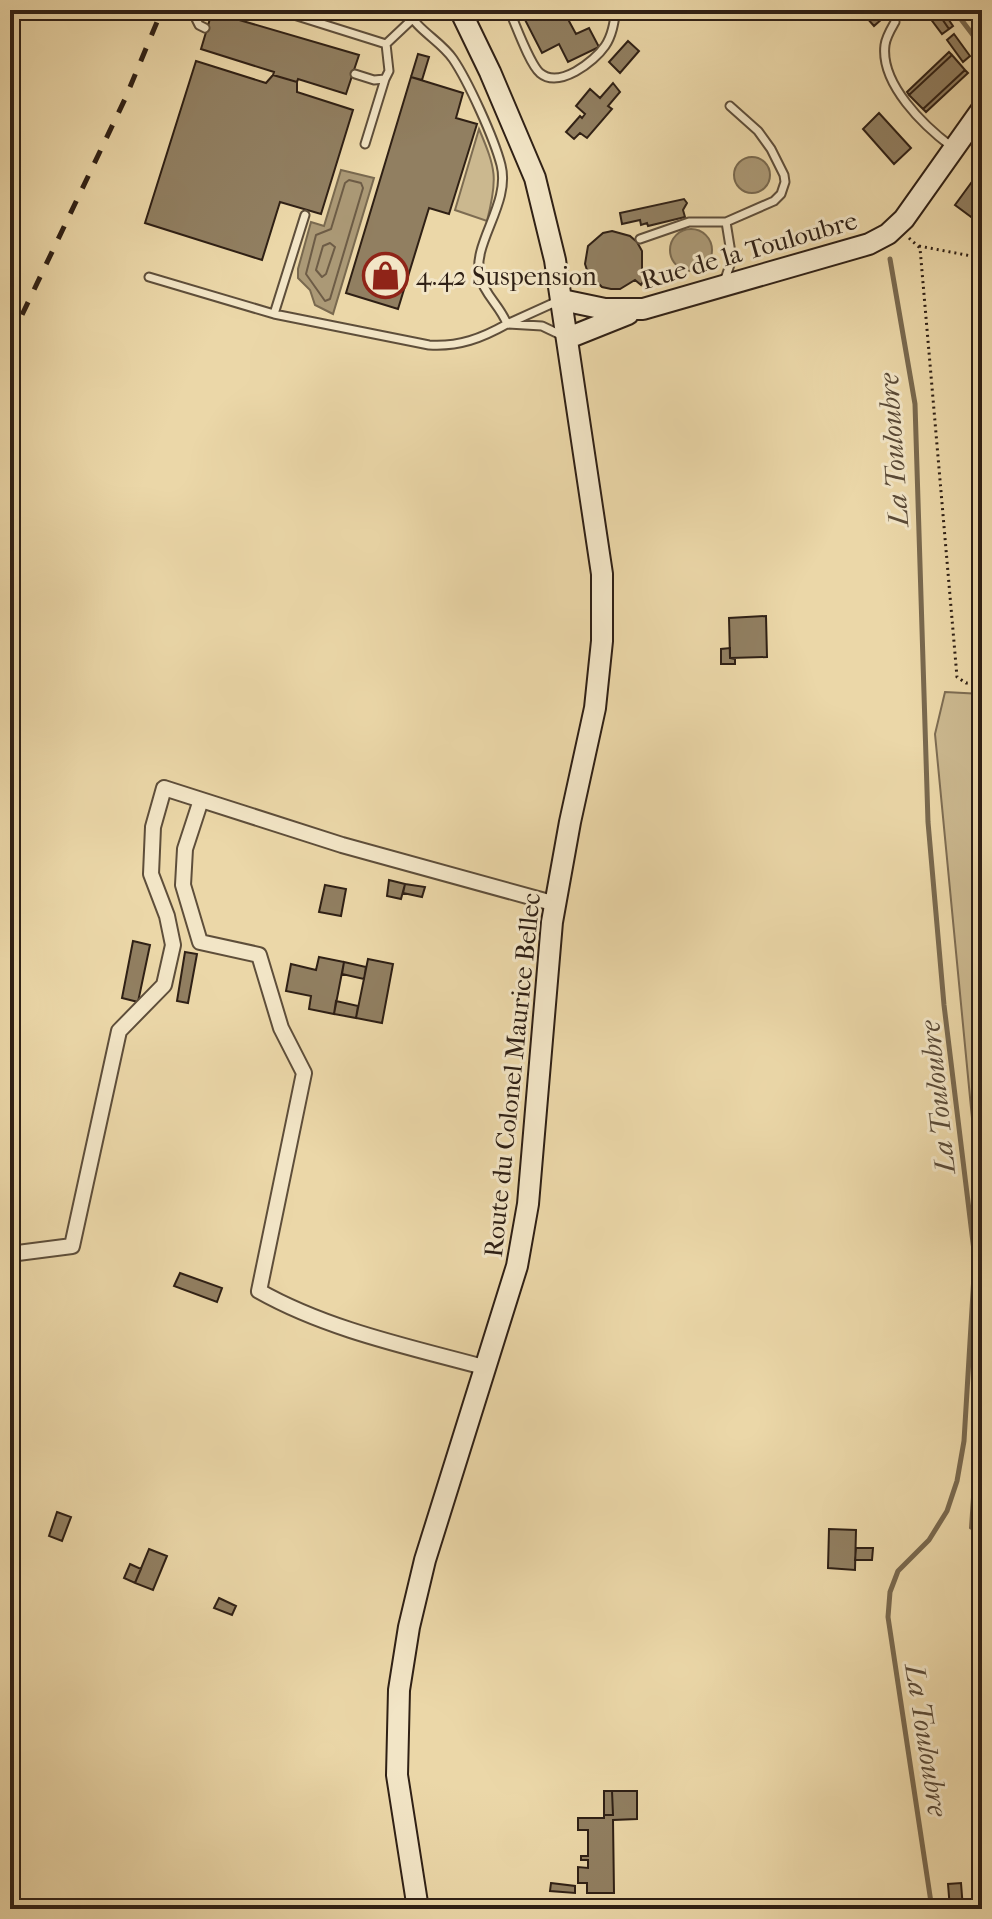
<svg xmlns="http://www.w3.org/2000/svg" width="992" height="1919" viewBox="0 0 992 1919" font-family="'IM FELL French Canon',serif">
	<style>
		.green { fill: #cbb88f; stroke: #7d6c52; stroke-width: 2 }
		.water { fill: #ab9976; stroke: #79694f; stroke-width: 2 }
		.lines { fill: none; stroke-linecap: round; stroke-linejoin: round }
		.shore { stroke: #6d5c46; stroke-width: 2 }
		.stream { stroke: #79694f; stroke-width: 5 }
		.building { fill: #917f61; stroke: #2f2015; stroke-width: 2 }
		.lane-casing { stroke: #5e4e3a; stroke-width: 11 }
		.street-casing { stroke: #5e4e3a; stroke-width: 18 }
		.secondary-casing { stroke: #2f2015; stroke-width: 24 }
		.path { stroke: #2f2015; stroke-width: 3; stroke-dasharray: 2 4; stroke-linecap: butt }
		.lane { stroke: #f2e5c6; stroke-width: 7 }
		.street { stroke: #f2e5c6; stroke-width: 14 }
		.secondary { stroke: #f2e5c6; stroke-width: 20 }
		.rail { stroke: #2f2015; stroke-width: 5; stroke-dasharray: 14 14; stroke-linecap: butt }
		.labels { text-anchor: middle; stroke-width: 6; stroke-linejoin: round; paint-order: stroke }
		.street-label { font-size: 26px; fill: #2f2015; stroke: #f2e5c6 }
		.poi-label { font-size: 26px; fill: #2f2015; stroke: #f2e5c6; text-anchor: start }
		.water-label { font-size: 28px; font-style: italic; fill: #5a4a37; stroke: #f2e5c6 }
	</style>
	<rect width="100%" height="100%" fill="#ebd7a8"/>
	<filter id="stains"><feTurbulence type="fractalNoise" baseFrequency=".0025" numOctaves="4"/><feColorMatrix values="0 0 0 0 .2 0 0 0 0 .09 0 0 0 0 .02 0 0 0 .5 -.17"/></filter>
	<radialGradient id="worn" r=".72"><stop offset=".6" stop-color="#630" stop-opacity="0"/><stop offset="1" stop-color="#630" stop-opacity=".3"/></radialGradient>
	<path class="green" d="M479,129C496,169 498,178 487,221L455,210Z
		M945,692L982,694V1222L935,734Z
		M982,1346V1536L970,1528Z"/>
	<path class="water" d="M734 175a18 18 0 1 1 36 0a18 18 0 1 1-36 0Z
		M341,170L374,178L333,314L315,305L310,290L298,278V269L311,222L324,226Z
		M670 250a21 21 0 1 1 42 0a21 21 0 1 1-42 0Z"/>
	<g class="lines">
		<path class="shore" d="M349,180L361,183L363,188L330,299L325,301L306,274L316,235L331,229L345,183Z
			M330,243L335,247L326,274L322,277L316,270L323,246Z"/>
		<path class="stream" d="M954,10L982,47
			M890,259L915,404L928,822L944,1005L975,1259L964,1441L957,1481L947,1511L929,1540L898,1571L890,1592L888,1617L932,1909"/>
	</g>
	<path class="building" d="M520,10H563L576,34L589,28L599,47L568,62L559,44L542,53Z
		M860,10H892L874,26Z
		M930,10H942L953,26L949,29L938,13L930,18L926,13Z
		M212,12L359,55L346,94L298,79L297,82L273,75L274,72L201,49Z
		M938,13L949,29L942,34L930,18Z
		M954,34L970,56L963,62L947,40Z
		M628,41L639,51L620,73L609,62Z
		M949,52L952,55L909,95L907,92Z
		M418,54L429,57L422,80L411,77Z
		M952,55L965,70L923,109L909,95Z
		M196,61L266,83L273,75L297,82V92L353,110L321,214L280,202L262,260L145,223Z
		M965,70L968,73L926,112L923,109Z
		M411,77L463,93L456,118L477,124L449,214L429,208L398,309L346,293Z
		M613,83L620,92L608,106L612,109L587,138L580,133L574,139L566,132L580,116L582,118L585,114L576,106L590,89L600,98Z
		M879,113L911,148L894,164L863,129Z
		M982,168V225L955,205Z
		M684,199L687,203L683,210L685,217L648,226L647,223L641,225L640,220L622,224L620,213Z
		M612,231L630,236L637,242L642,251V270L649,271L641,285L635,280L620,289H611L602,287L588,273L585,264L588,246L603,233Z
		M766,616L767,657L730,658L729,618Z
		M730,648V658L735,659V664H721V649Z
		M389,880L405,884L401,899L387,896Z
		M405,884L425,887L422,897L403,893Z
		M325,885L346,889L341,916L319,912Z
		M133,941L150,945L138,1002L122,998Z
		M185,952L197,954L188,1003L177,1001Z
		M319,957L344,962L334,1014L309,1009L311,996L286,991L291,964L316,970Z
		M368,959L393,964L382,1023L356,1018Z
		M344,962L366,967L364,979L342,974Z
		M336,1001L358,1006L356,1018L334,1014Z
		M180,1273L222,1288L217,1302L174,1286Z
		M57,1512L71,1517L62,1541L49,1536Z
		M829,1529L856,1530L855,1570L828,1568Z
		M856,1548H873L872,1560H855Z
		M149,1549L167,1556L153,1590L135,1583Z
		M130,1564L141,1569L135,1583L124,1578Z
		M219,1598L236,1606L232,1615L214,1608Z
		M604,1791H612L613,1815H604Z
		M612,1791H637V1819L613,1820L614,1893H587V1883H578V1867L588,1868V1860H581V1856H588V1830H578V1818H604V1815H613Z
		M551,1883L575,1886V1893L550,1891Z
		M961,1883L963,1909H950L948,1884Z"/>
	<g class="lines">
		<defs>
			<path id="lane" d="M199,10L196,19L199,25L205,28
				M278,10L386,44L422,10
				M509,10C516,25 529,63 540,73C559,89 594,62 605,46C612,36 614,23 616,10
				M895,22C891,29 886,37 885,45C880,84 924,126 952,147
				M355,74L374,80L385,79L389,71L386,44
				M365,144L385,79
				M640,239L689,222H726L774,201L781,194L785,182L784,175L771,149L758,131L730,106
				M149,277L274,314L429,345C459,347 482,338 507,324C501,307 484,294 480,277C471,244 511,204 501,165C494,138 468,81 453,59C441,41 415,29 408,10
				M724,282L732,259L726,222
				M560,300L507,324L542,326L563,336
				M274,314L305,215"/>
			<path id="street" d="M201,800L185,849L183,885L200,942L259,955L281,1028L304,1073L259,1291C328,1330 410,1347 487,1368
				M10,1254L72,1246L119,1031L164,985L173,945L167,916L151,874L153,827L164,788L342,845L556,904"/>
			<path id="secondary" d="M562,300L605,309H643L869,244L888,234L904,219L982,109
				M568,338L628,314
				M418,1909L397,1775L399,1690L409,1627L425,1560L517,1266L528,1204L552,922L570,822L595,708L602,641V574L555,260L535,178L490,72L460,10"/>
		</defs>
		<use href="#lane" class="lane-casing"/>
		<use href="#street" class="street-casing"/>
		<use href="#secondary" class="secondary-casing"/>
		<path class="path" d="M909,238L920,248L957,677L966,683H982
			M919,246L982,258"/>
		<use href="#lane" class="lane"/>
		<use href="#street" class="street"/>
		<use href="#secondary" class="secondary"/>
		<path class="rail" d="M10,340L125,99L162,10"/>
	</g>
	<defs>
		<symbol id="shop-ring" viewBox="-11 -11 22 22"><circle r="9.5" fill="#f2e5c6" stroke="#8f2418" stroke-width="1.5"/><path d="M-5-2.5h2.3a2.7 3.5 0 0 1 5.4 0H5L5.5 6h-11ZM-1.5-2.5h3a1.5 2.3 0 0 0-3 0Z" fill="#8f2418"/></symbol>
	</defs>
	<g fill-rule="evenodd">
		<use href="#shop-ring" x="360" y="250" width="51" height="51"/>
	</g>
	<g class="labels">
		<g class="street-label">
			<text transform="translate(749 250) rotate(-16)" y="9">Rue de la Touloubre</text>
			<text transform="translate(512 1075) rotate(-84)" y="9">Route du Colonel Maurice Bellec</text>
		</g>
		<g class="poi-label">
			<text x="416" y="285">4.42 Suspension</text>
		</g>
		<g class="water-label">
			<text transform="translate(893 450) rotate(-94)" y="10">La Touloubre</text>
			<text transform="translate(937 1097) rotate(-96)" y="10">La Touloubre</text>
			<text transform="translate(927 1740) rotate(81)" y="10">La Touloubre</text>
		</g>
	</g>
	<rect width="992" height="1919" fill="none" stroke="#ebd7a8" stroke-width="40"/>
	<rect x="12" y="12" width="968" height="1895" fill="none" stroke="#2f2015" stroke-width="4"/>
	<rect x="20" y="20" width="952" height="1879" fill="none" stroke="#2f2015" stroke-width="2"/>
	<rect width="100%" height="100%" filter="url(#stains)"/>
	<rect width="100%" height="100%" fill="url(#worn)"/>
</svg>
